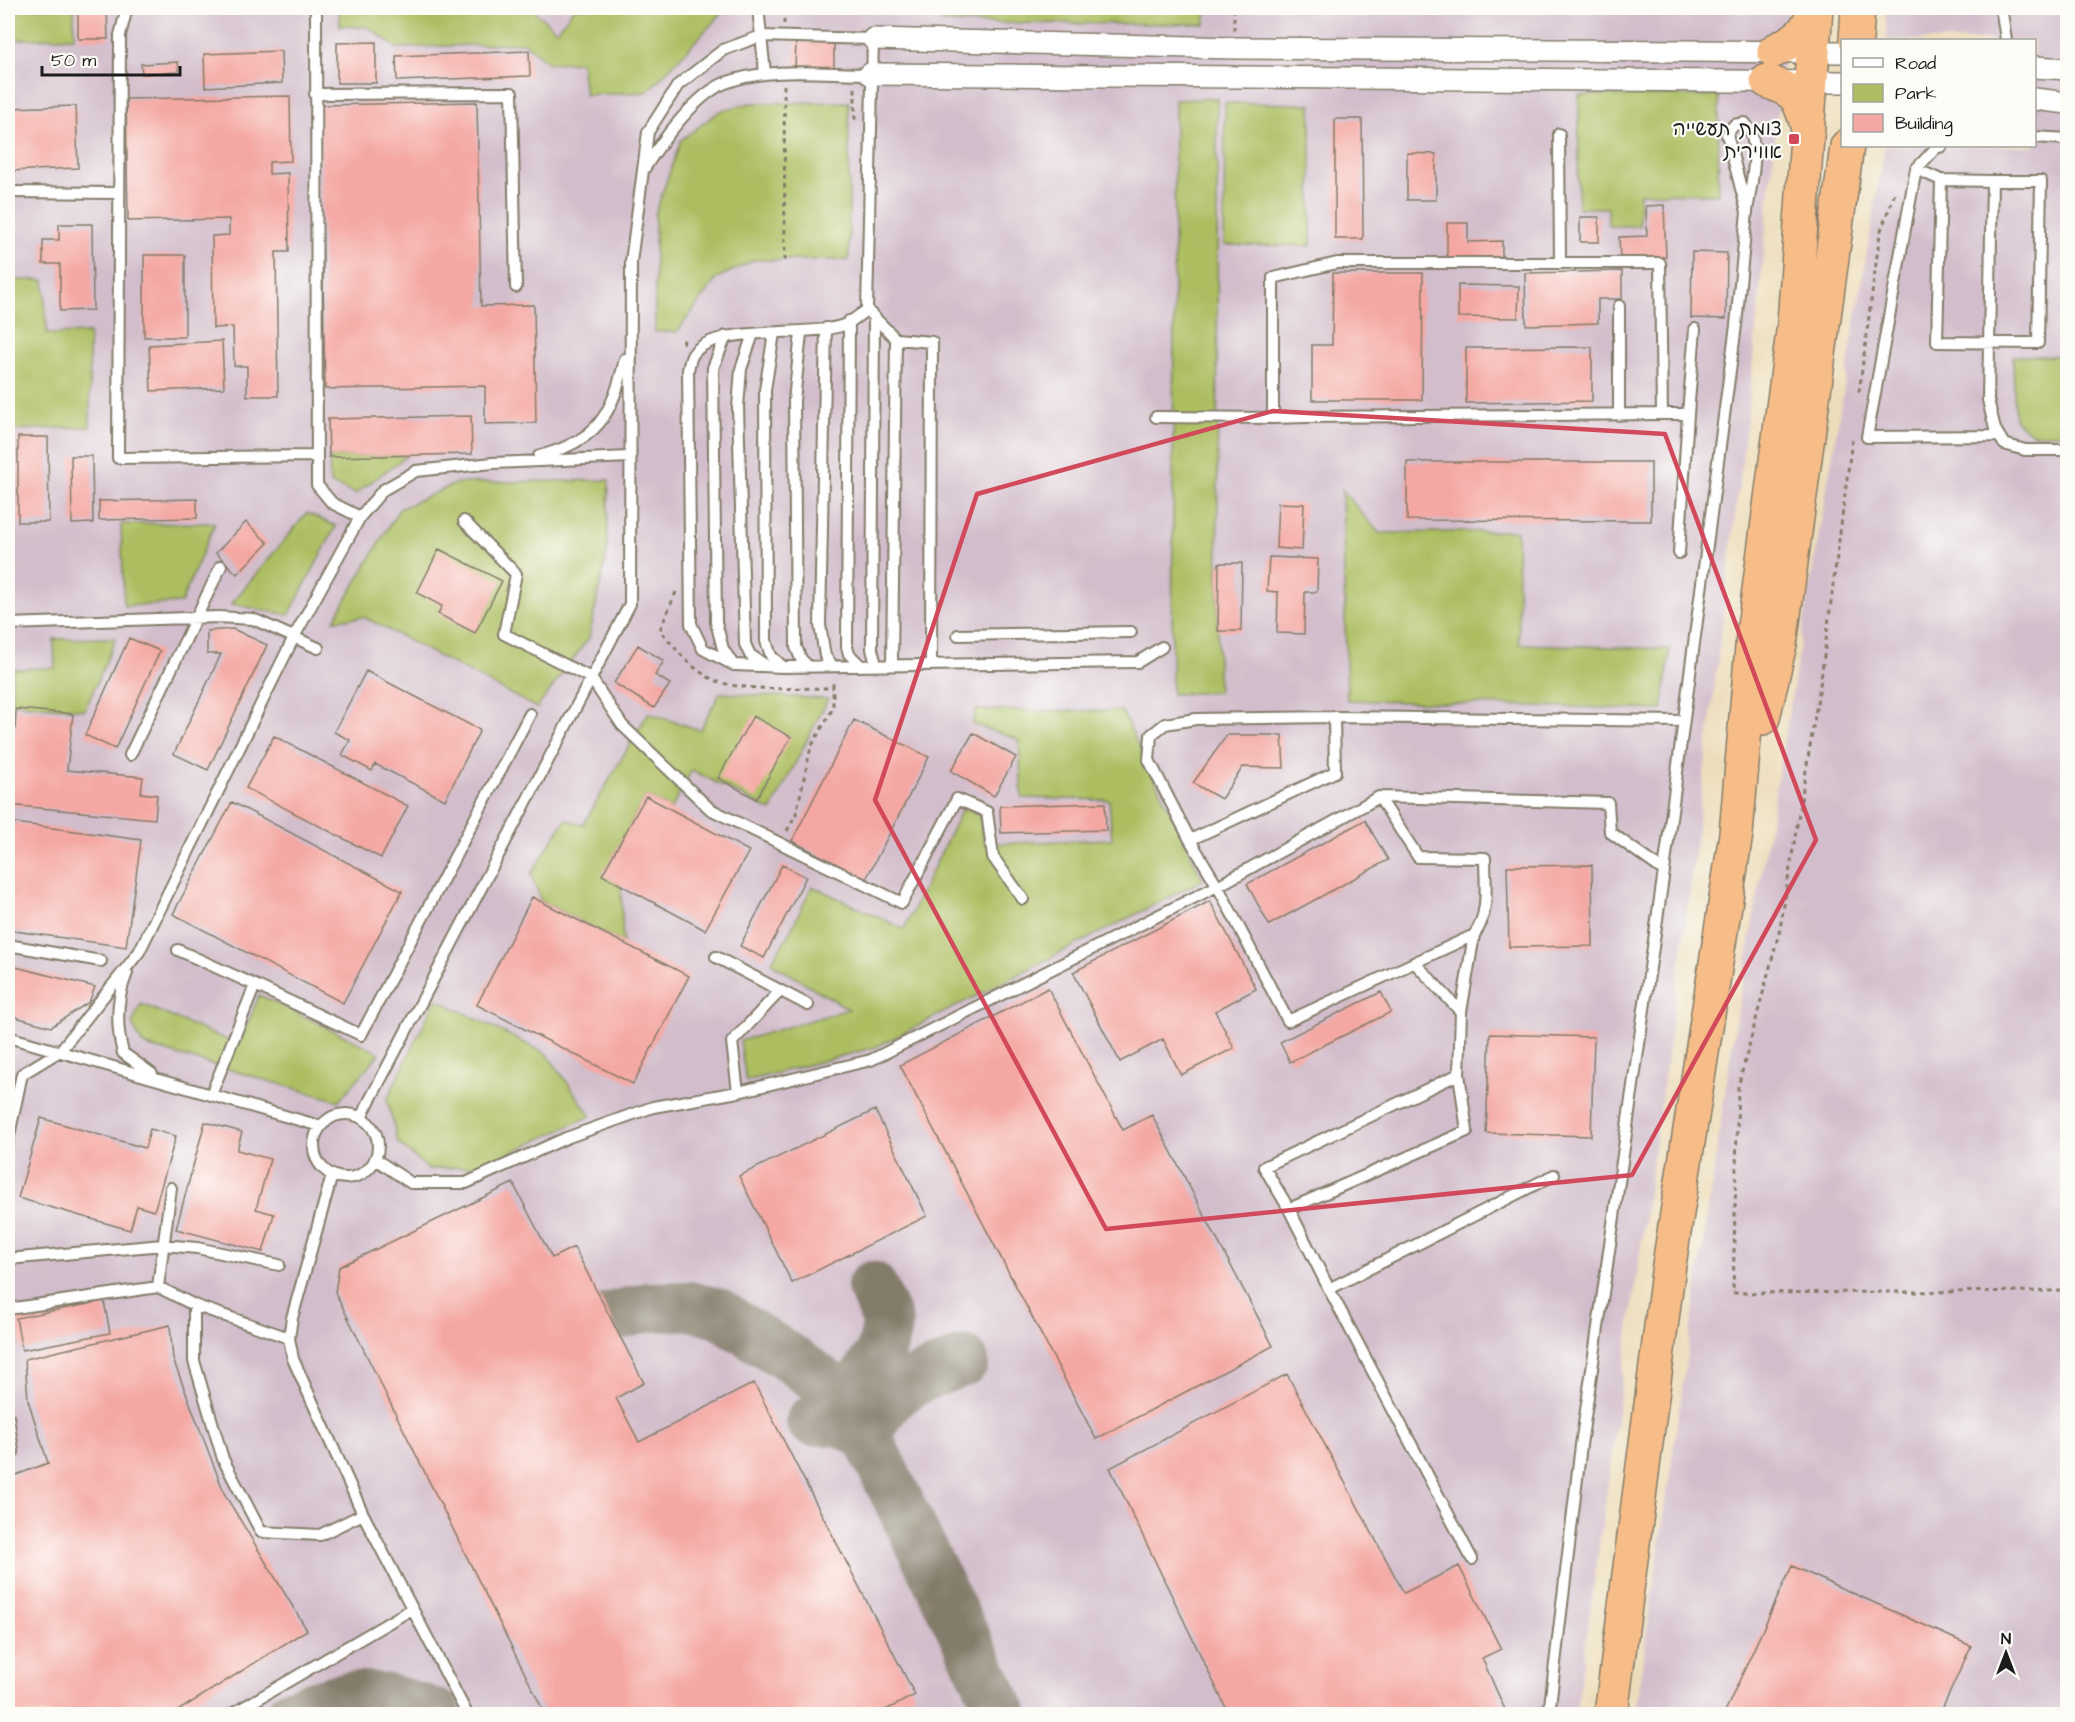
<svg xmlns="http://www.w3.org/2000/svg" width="2075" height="1722" viewBox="0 0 2075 1722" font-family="'Architects Daughter','Playpen Sans Hebrew',sans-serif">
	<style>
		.industrial { fill: #d1bdcb }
		.green { fill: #acbe61; stroke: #646d3e; stroke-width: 1.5 }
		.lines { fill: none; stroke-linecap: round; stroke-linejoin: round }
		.taxiway { stroke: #847c6b; stroke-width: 50 }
		.building { fill: #f4a7a3 }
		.service-casing { stroke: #847c6b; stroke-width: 14 }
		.minor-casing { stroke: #847c6b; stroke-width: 24 }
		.trunk-casing { stroke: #847c6b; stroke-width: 36 }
		.path { stroke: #847c6b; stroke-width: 3; stroke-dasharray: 4.5 4.5; stroke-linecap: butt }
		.service { stroke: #fff; stroke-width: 10 }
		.minor { stroke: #fff; stroke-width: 21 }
		.trunk { stroke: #f7bd88; stroke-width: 33 }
		.marked { fill: none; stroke: #d1495b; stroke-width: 4.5; stroke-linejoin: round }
		.poi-dot { fill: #d1495b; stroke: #fdfcf7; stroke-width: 2 }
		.labels { text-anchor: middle; stroke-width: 4.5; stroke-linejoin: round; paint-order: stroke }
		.poi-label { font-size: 20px; fill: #1c1c1c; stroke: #fdfcf7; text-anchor: end }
	</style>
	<rect width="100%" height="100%" fill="#fdfcf7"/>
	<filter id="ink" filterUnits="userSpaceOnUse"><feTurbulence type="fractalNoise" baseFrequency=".0167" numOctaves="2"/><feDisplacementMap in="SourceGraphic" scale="12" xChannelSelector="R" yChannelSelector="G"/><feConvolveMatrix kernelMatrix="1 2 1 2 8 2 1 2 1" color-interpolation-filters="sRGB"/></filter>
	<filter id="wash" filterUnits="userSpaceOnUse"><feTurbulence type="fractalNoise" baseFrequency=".008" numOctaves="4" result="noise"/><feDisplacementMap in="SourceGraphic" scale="24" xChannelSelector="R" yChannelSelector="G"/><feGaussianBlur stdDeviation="1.35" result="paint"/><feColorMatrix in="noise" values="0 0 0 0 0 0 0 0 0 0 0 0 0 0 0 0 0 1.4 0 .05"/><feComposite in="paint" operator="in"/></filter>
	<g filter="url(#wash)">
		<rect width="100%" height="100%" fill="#ecddba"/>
		<path class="industrial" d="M8,8H1788L1748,410L1688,905L1576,1714H8Z
			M1885,8H2067V1714H1635L1730,1058L1885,146H2034V40H1887Z"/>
		<path class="green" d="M8,8H74V37L8,40Z
			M339,8H531L557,31L574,8H722V13L647,92L585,95L581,62L548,63L525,43L397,48L368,27L340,26Z
			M942,8H1206L1205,24L942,23Z
			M1579,95L1719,96L1718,194L1640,193L1639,226H1608V208H1578Z
			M1217,98L1218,692L1172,694L1175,100Z
			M849,102V260H754L717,278L677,332H655V214L681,140L720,111L750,103Z
			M1225,103L1311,104V246L1224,245Z
			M8,280H44L47,334L89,333L90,427L13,430L10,517L8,516Z
			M2013,356H2067V434H2033L2015,420Z
			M408,455L355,494L330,483L329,457Z
			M609,480L607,552L589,638L537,708L364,617L334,620L399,509L457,483Z
			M1342,490L1379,533L1517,531L1519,644L1670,649L1662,710L1347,700Z
			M307,513L336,526L289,615L231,604Z
			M215,523L181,603L124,606L121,524Z
			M116,638L85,710L11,703L13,669L55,668L54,639Z
			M720,693L828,699L771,811L692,770L671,809L646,796L603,875L621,885L623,943L541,901L531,874L566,819L583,825L648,713L700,730Z
			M976,710L1122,711L1203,880L876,1047L746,1081L740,1041L849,1009L771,963L790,932L812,886L904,929L963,807L979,814L985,844L1112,839L1109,800L1022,798L1019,740L972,724Z
			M259,995L380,1053L339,1101L143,1045L132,1024L141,1004L239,1045Z
			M436,999L547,1054L591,1116L481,1166L428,1169L398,1143L387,1099Z"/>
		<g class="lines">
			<path class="taxiway" d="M610,1317L649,1307L689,1306L718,1313L794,1361L849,1400L1003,1714
				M849,1400L881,1352L888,1322L872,1286
				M811,1421C837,1420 847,1421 868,1438
				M868,1438C883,1389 919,1378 964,1361
				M291,1714C355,1689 372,1691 436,1714"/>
		</g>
		<g id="blocks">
			<path class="building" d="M78,8H107L108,39H78Z
				M796,41L834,43V70L795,69Z
				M376,42V83H337V43Z
				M281,51L282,83L205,87L204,54Z
				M529,51L530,76L397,81L396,56Z
				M178,62L179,72L142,74L141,64Z
				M290,96L291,161L269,162V174L288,173L289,252H276L278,396H247V366H234L233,327L213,328L212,236L229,235V219L128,221L126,99Z
				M477,102L481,306L534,305L536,423L485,424V386L325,389L320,105Z
				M76,106L78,168L8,171V108Z
				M1335,119H1362L1363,239H1335Z
				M1407,153L1436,154V200H1407Z
				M1664,205L1666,257L1620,258L1619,237L1647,236L1646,206Z
				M1580,217H1599V242H1580Z
				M1447,223H1468V242L1502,241V257L1447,258Z
				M59,224H92L93,310L60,311V264H43V240H59Z
				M1692,252L1727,253L1726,319L1691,318Z
				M144,255H185V337H144Z
				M1622,271V299H1598V323L1526,325L1525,273Z
				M1333,273H1423L1422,400H1312V345H1332Z
				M1458,285L1519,286L1518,318L1458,317Z
				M222,341L224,388L151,391L149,345Z
				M1592,347V401L1466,403V348Z
				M471,416L472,454L329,457L328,419Z
				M18,437H48L49,522H18Z
				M71,456H92L93,523L72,524Z
				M1407,462H1651V521L1407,520Z
				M197,499V518L99,520V501Z
				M1278,503L1304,504L1302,550L1276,548Z
				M246,522L268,543L237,574L216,553Z
				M439,549L502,581L475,633L438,614L442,606L417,593Z
				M1269,557L1318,559L1317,592H1305L1304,634L1277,633L1278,592L1267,591Z
				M1219,563H1242L1241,631H1218Z
				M233,629L267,645L208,770L174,754L221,654H207V631Z
				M129,638L160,651L115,749L85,735Z
				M638,645L664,661L655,675L670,684L654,708L614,683Z
				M366,671L480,730L445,800L375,764L372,771L342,755L350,740L334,732Z
				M16,709L73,714L67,770L143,777L141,793L157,795L155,819L8,805V729L15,730Z
				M753,716L791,737L756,799L718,778Z
				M854,720L929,757L866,879L792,841Z
				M973,733L1016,757L994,796L951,771Z
				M1227,735H1282L1284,768L1243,767L1221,799L1193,783Z
				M274,736L408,806L381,858L246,788Z
				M646,796L749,851L705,930L602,875Z
				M232,802L402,891L343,1003L173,914Z
				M1105,803L1106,830L1001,833L1000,806Z
				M1365,820L1388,860L1269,925L1247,884Z
				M8,822L141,840L126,947L8,930Z
				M782,865L806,877L764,958L740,946Z
				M1592,865L1593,946L1509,947L1507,866Z
				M532,897L689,976L633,1084L477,1005Z
				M1210,901L1256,989L1215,1011L1234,1048L1181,1075L1163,1039L1120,1062L1073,972Z
				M8,965L95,987L89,1002L51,1027L8,1015Z
				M1048,988L1123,1130L1152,1115L1273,1346L1096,1439L900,1065Z
				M1381,992L1391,1012L1290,1062L1280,1042Z
				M1490,1034L1594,1037L1591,1136L1486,1133Z
				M875,1110L927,1216L792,1283L739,1176Z
				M41,1118L145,1148L150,1129L176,1136L154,1211L137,1206L130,1230L18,1198Z
				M205,1122L242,1132L237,1150L270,1159L256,1209L274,1214L263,1252L176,1229Z
				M513,1183L552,1258L574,1247L644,1383L616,1398L639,1442L754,1383L915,1695L878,1714H545L335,1292L339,1267Z
				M104,1301L110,1333L22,1350L16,1318Z
				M170,1325L173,1359L225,1495L307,1630L173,1714H8V1478L48,1463L28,1400L25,1359Z
				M1287,1374L1404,1593L1459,1566L1501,1649L1482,1658L1507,1714H1229L1110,1468Z
				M1792,1566L1971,1646L1940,1714H1724Z"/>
		</g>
	</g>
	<g filter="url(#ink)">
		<use href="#blocks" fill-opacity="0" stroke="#847c6b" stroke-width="1.5"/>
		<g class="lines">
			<defs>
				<path id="service" d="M127,8L120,35L118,458L315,456
					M316,8L317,485L332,503L360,517
					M758,8L765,73
					M1998,8L2002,13L2006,40
					M315,94L512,93L516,287
					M1559,134L1560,263
					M2034,137L2068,139
					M644,169C661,142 695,95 725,83C770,66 823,74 870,74
					M1916,169L1936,148L1942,146
					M1941,180L1992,181
					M8,192L118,193
					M1619,306V415
					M867,310C860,314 852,322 844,325C808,338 710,323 692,356C690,360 689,366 688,370L691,624L703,649L734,665L783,667L1138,662L1162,647
					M874,317L872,649L876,665
					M849,321L847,647L849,654L860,665
					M826,328L820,625L825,656L833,666
					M774,333L765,390L766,641L771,656L783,667
					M801,333L794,401L796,647L801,659L808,666
					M753,334L741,369L738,407L745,644L750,655L767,666
					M726,336L713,368L716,622L723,649L732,663
					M896,339L932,342L931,664
					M1662,414L1660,263H1337L1273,278V418L1306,417L1662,414H1688L1695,329
					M1156,417L1273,418
					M1999,436L1867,437L1916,169L1941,180L1937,342L2038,343L2041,181H1992L1988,400L1995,429L2004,444L2025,450H2068
					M539,456C598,441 612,415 625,359
					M464,521L516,574L504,634L591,678L622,725L710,809L902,903L957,799L987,812L993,857L1023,899
					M1679,553L1688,414
					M8,624L218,617L253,619L318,648
					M958,635L1131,632
					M1334,717L1335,772L1190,840L1217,885L1288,1021L1474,935C1490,914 1485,884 1485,858L1418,857L1379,797
					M130,755L221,566
					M1190,840L1149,760L1151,735L1165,724L1196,719L1334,717L1684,721
					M8,945L101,961
					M178,950L255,985L211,1095
					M716,957L808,1005
					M1415,963L1461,1012L1474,935
					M127,973C116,999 116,1026 123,1053L152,1074
					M255,985L361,1035L530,714
					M8,1037L320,1126
					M1459,1074L1461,1012
					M738,1092L732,1042L780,991
					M314 1146a32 32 0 1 1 64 0a32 32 0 1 1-64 0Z
					M361,1117L630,604L631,262L648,132L678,85L723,50L761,36L873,39L867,310L896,339L892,664
					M8,1140L22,1074L60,1051L139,952L294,637L360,517L383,490L416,471L493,463L629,457
					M375,1159L411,1183H466L566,1138L653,1107L738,1092L871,1060L1223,883L1379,797L1608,803L1610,832L1664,871L1736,325L1747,212L1727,134L1734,125L1745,123C1763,144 1750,187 1747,212
					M332,1175L292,1318L289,1338L293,1359L363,1514L467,1714
					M1289,1209L1467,1131L1459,1074L1264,1167L1289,1209L1329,1289
					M8,1259L163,1245L197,1248L279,1265
					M158,1287L171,1188
					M194,1305V1361L223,1459L261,1532L320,1535L363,1514
					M8,1309L158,1287L194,1305L289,1338
					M8,1417L13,1452L8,1455
					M1472,1559L1329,1289L1554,1175
					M232,1714L412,1609
					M1549,1714L1581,1445L1664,871"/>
				<path id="minor" d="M873,39L1234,48L1842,52
					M2034,67L2068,69
					M870,74L1842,82
					M2034,99L2068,103"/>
				<path id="trunk" d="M1856,40L1858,8
					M1774,51C1798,38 1807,34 1814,8
					M1767,81C1798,93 1798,96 1808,128
					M1763,718L1780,644L1847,146
					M1611,1714L1669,1265L1736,834L1753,635L1794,324L1816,8"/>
			</defs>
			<use href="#service" class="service-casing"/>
			<use href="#minor" class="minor-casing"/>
			<use href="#trunk" class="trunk-casing"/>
			<path class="path" d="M1234,8V30
				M784,24V15L791,8
				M784,85L785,262
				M855,88V124
				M683,344L685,336
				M1859,392L1880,233L1896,190
				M1852,440L1821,679L1780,929L1738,1087L1733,1293L2068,1291
				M676,592L660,630C675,648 692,670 714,680C741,692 802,688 833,688
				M787,831L796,814L811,747L833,708V679"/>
			<use href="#service" class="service"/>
			<use href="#minor" class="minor"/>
			<use href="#trunk" class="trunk"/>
		</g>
	</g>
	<path class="marked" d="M1273,411L1665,434L1816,840L1632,1175L1106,1229L875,800L977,494Z"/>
	<rect class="poi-dot" x="1788" y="133" width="12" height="12" rx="3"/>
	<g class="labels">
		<g class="poi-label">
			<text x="1782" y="135">צומת תעשייה<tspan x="1782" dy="23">אווירית</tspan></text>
		</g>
	</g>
	<rect width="2075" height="1722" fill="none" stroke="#fdfcf7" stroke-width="30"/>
	<rect x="1841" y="39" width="195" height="108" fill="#fdfcf7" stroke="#a3a29f" stroke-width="1.5"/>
	<rect x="1853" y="58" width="30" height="9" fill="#ffffff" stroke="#a3a29f" stroke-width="1.5"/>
	<text x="1895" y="69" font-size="18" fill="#1c1c1c">Road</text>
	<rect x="1853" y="84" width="30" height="18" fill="#acbe61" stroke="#a3a29f" stroke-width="1.5"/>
	<text x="1895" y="99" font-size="18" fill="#1c1c1c">Park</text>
	<rect x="1853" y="114" width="30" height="18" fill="#f4a7a3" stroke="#a3a29f" stroke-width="1.5"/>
	<text x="1895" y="129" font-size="18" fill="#1c1c1c">Building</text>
	<g transform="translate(2006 1653)" stroke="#fdfcf7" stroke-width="4.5" paint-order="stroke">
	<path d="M0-4.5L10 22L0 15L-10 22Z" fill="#1c1c1c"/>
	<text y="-9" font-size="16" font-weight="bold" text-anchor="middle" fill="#1c1c1c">N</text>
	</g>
	<path d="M42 66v9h138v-9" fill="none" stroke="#1c1c1c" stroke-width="3"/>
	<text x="51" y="66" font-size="18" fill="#1c1c1c" stroke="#fdfcf7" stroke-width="4.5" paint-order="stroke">50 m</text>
</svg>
